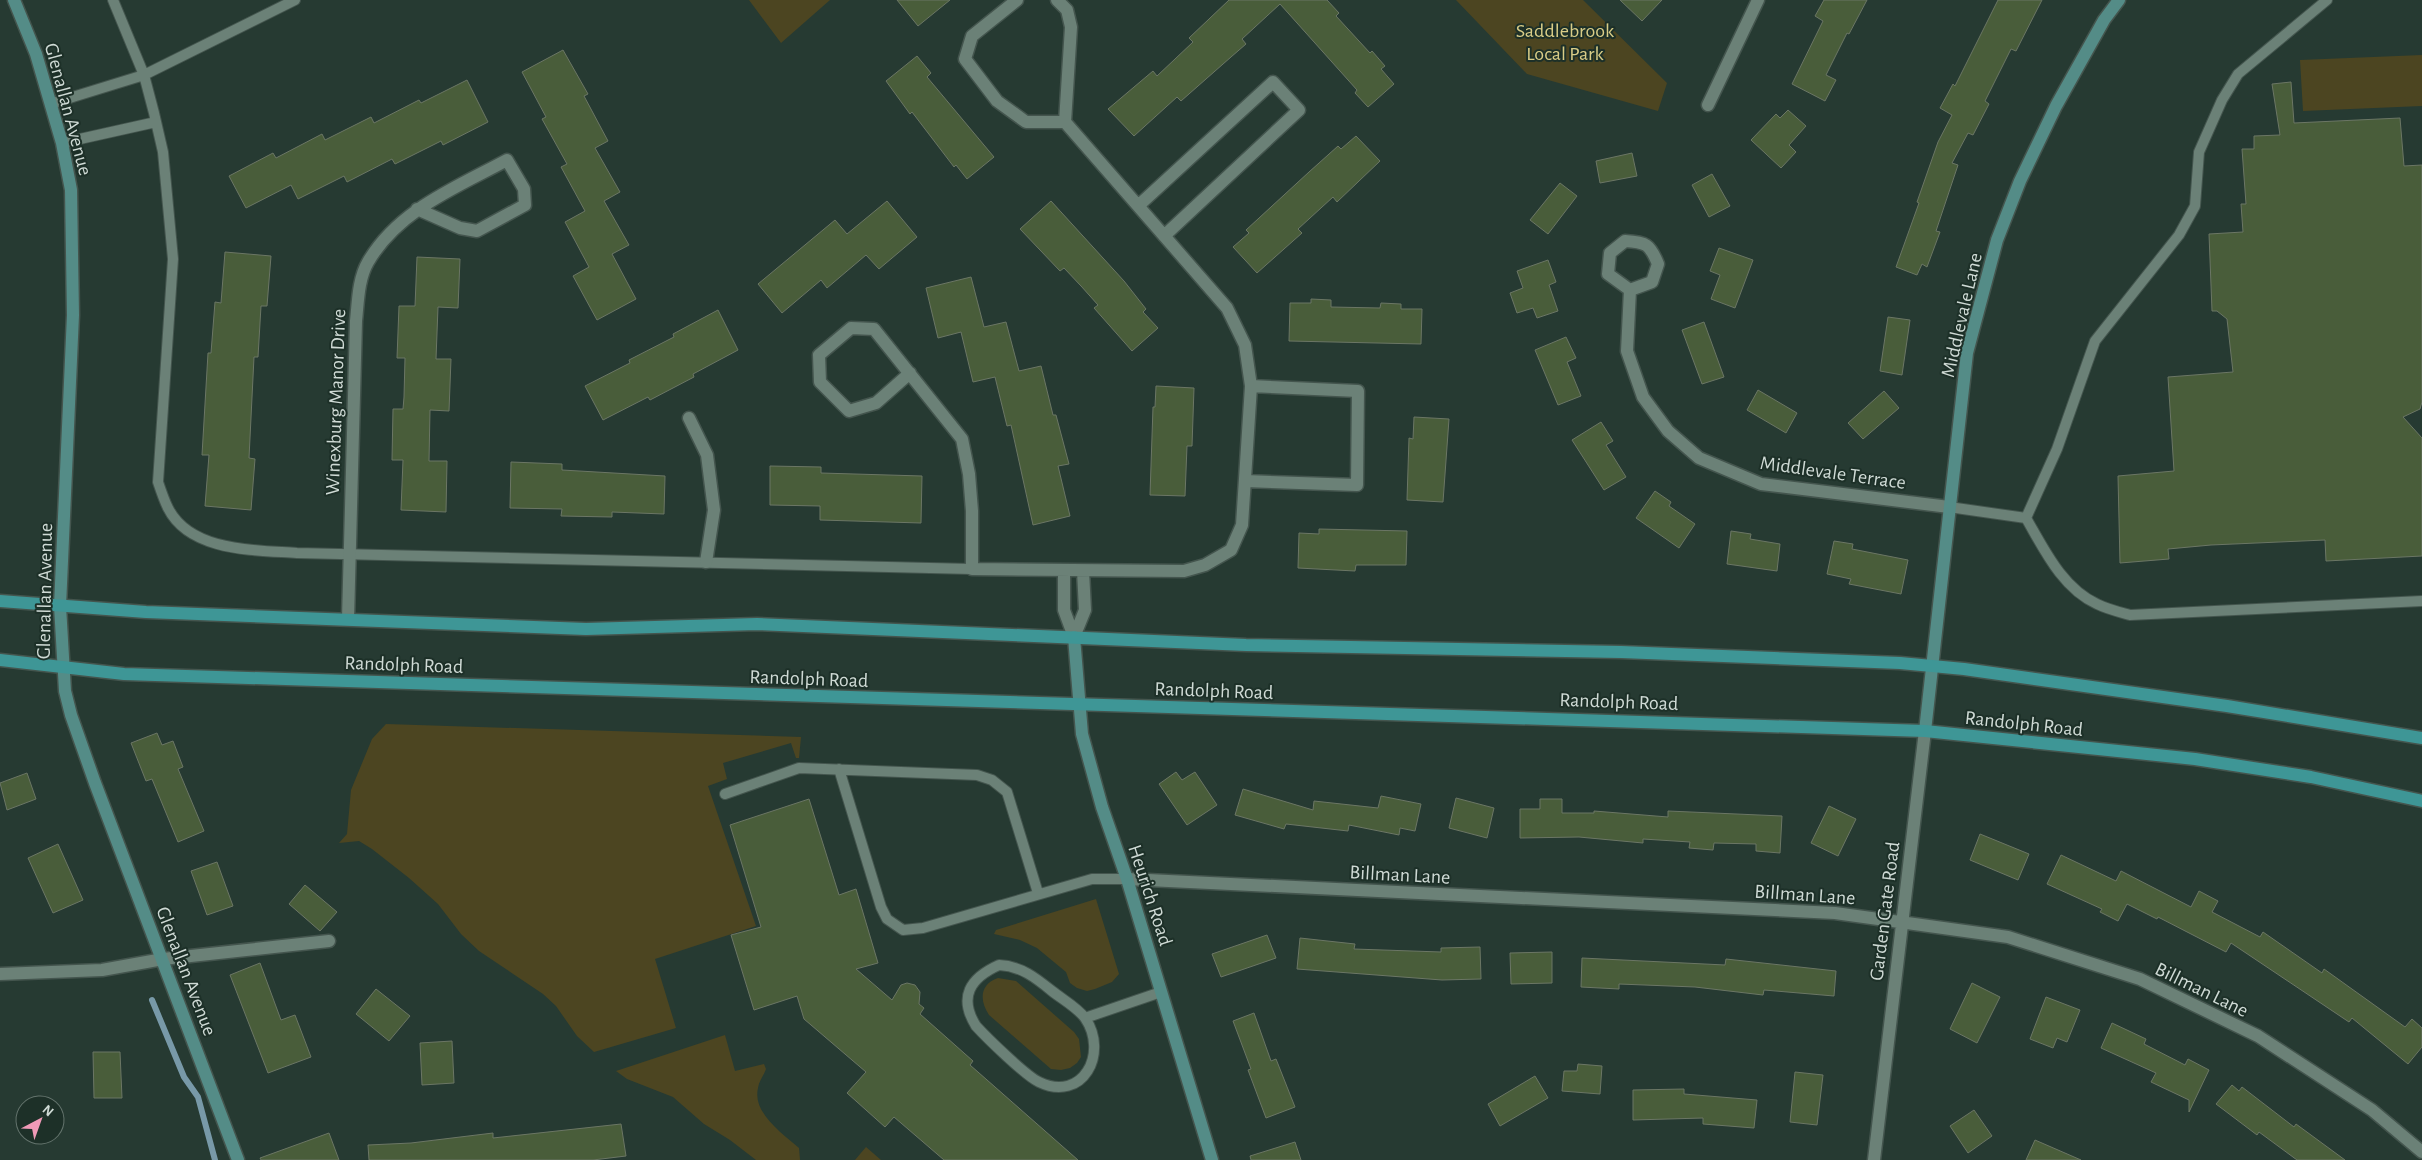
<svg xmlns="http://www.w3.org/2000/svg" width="2422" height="1160" viewBox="0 0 2422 1160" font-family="'Alegreya Sans',sans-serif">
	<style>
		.green { fill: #4c4521 }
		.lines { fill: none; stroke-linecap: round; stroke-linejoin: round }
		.stream { stroke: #7899a8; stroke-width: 6 }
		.building { fill: #495d3a; stroke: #6b7665 }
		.lane-casing { stroke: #44554e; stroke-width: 12 }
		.street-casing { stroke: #44554e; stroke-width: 15 }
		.secondary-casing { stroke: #44554e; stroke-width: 15 }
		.primary-casing { stroke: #44554e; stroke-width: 15 }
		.lane { stroke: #6b8177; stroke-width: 10 }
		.street { stroke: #6b8177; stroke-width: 12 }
		.secondary { stroke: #548c87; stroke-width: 12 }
		.primary { stroke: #3e9696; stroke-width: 12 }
		.labels { text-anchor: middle; stroke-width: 4; stroke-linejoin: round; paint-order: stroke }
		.park-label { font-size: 20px; fill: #d9cd87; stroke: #1d3028 }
		.street-label { font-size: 20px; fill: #cfdad5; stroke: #1d3028 }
	</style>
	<rect width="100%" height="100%" fill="#263a32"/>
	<path class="green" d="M749,0H830L781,43Z
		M1456,0H1583L1667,83L1658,111L1527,74Z
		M2422,55V106L2303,111L2300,60Z
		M386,724L801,737L799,758H796L791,743L723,763L727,779L708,786L756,926L655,959L676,1028L594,1052L577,1036L556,1006L543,994L479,951L461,934L438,904L409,878L372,849L359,841L339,843L347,834L351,790L372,739Z
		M1096,899L1119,974L1112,982L1095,989L1087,991L1077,988L1070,983L1066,972L1037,948L1020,940L994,934L996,930Z
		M998,978L1016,981L1074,1032L1079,1039L1081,1057L1077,1063L1070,1068L1061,1070L1051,1069L989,1015C979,1000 980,984 998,978Z
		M725,1035L735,1071L764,1064L766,1069C764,1075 759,1081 758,1088C752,1113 783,1134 799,1148L800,1160H756L730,1140L704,1124L673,1097L627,1079L616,1071Z
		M866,1147L881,1160H855Z"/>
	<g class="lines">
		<path class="stream" d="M152,1000L184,1077L198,1097L215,1160"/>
	</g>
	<path class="building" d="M897,0H950L918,26Z
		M1229,0H1327L1339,13L1336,16L1370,53L1372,51L1385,66L1381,69L1394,84L1368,107L1355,93L1357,90L1280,4L1242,39L1246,44L1231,57L1181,101L1177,97L1134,136L1108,109L1153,71L1157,76L1193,42L1189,38Z
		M1620,0H1662L1642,21Z
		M1824,0H1867L1849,34L1847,33L1826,75L1836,80L1825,101L1792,84L1823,21L1815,16Z
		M1998,0H2042L2016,51L2011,49L1985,101L1989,104L1973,135L1968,133L1952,163L1958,165L1936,231L1940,232L1927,267L1922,264L1917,275L1896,267L1919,203L1917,202L1938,142L1952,115L1940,108L1953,84L1955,86Z
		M563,50L588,94L584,96L608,141L595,148L620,192L604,201L629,245L612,254L636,299L597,320L573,276L589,267L565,222L585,211L561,167L567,164L542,119L546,117L522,72Z
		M917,56L931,73L927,77L994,157L967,179L956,165L954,167L912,112L910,114L886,81Z
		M467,80L488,122L443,145L441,141L395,164L392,159L347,182L344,176L298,199L291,185L246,208L229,176L273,153L276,158L322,134L325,140L371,117L374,123L419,100L421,103Z
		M2291,82L2294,123L2400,118L2404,166L2422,165V402L2420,409L2403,417L2422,438V556L2326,561L2325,540L2211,545L2168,549L2169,559L2120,563L2118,476L2174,471L2168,377L2233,372L2227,319L2217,311H2212L2209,234L2243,232L2241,204H2246L2242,149H2254V136L2280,135L2272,84Z
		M1788,110L1806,126L1789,145L1796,152L1781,168L1751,140L1776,114L1780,118Z
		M1356,136L1380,161L1337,202L1333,197L1298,229L1302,233L1257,273L1233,247L1249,233L1246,230L1309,172L1338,146L1341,149Z
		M1632,153L1637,176L1600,183L1596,161Z
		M1712,174L1730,206L1709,217L1692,185Z
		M1560,183L1577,196L1548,234L1530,220Z
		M887,201L917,237L879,269L866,255L827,288L821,280L782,313L758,284L835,220L847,234Z
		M1051,201L1124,281L1146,309L1143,312L1158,328L1132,351L1094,308L1098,305L1081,286L1064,268L1060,271L1020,229Z
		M1719,248L1753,260L1735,308L1711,299L1720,275L1710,271Z
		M225,252L271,256L267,306H261L258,357H254L249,458L255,459L251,510L205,506L209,455H202L208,353H211L215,302L221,303Z
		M417,257L460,259L458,308L438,307L436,359H451L449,411L430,410L429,461H447L446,512L401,510L403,460H392L393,409H403L404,397L405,358H397L399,306H415Z
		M1548,260L1556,282L1549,285L1558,311L1537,318L1533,308L1517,313L1510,293L1523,288L1517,271Z
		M971,277L984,327L1006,322L1019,371L1041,366L1053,415H1056L1069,464L1058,466L1070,516L1033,525L1011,425L1007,426L995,377L973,382L961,332L938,338L926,288Z
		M1311,299L1331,300V307L1380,308L1381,303L1401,304V309H1422L1421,344L1289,341L1290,303H1311Z
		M718,310L738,350L693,374L694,377L650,400L648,397L603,420L585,386L630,363L629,360L674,337L673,334Z
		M1888,317L1910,320L1902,375L1880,371Z
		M1704,322L1724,377L1702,384L1682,330Z
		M1566,337L1576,358L1567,362L1581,396L1558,405L1535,350Z
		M1156,386L1194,388L1192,446H1187L1185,496L1150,495L1153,407H1155Z
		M1758,390L1797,413L1786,433L1747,410Z
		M1884,391L1899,408L1863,439L1848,423Z
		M1414,417L1449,419L1443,502L1407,500L1409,438L1413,439Z
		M1601,422L1613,441L1606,445L1626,477L1604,490L1572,440Z
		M511,462L562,464V470L665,476L664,514L612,512V517L561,516L562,509L510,508Z
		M770,466L821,467V473L922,476L921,523L820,520V506L770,505Z
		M1655,491L1671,502L1669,506L1695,524L1679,548L1636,518Z
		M1319,529L1407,531L1406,565H1356L1355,571L1298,568L1299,533L1319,534Z
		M1731,531L1751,534L1750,539L1780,544L1777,571L1727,564Z
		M1834,541L1853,544L1852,549L1908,560L1901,594L1849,584L1851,579L1827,574Z
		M157,733L162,745L173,741L183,767L178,769L204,831L178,842L152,779L146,781L131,743Z
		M1176,772L1182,780L1195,772L1217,805L1187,825L1159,784Z
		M27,773L36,799L7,810L0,783Z
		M1243,789L1313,810L1314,801L1378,808L1381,796L1421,804L1415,831L1400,828L1399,835L1349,825L1348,831L1286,824L1284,829L1235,815Z
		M1456,798L1494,808L1487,838L1449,828Z
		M809,799L839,895L856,889L878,963L856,969L892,1000L901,985L907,983L915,985L920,992L919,1004L924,1008L920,1014L973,1061L970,1065L1078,1160H944L894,1117L885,1127L847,1093L866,1072L804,1019L797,996L754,1010L731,935L761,927L730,825Z
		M1540,799H1562V813H1594V811L1668,817V811L1782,816L1780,853L1756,851V844L1714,843L1713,850L1689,848L1690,842L1643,839V843L1579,837L1520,838V809H1540Z
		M1829,806L1856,819L1838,856L1811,843Z
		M1980,834L2029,854L2018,880L1970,860Z
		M58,844L83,900L53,913L28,858Z
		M2061,855L2116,881L2121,871L2191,907L2199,891L2218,901L2212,912L2260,937L2263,932L2322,973L2324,969L2405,1027L2412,1019L2422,1028V1047L2408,1064L2352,1018L2349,1022L2231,943L2226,952L2158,917L2157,919L2127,904L2118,921L2100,912L2102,909L2047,884Z
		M217,862L233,906L207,915L191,871Z
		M305,885L337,912L320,931L289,904Z
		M1267,935L1276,958L1221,977L1212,954Z
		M1300,938L1355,944L1354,949L1441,952V948L1480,947L1481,979L1442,980L1297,969Z
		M1552,952V983L1511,984L1510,953Z
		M1582,958L1725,965L1726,959L1836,971L1834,996L1764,990L1763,995L1695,987L1619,984V989L1581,987Z
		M260,963L281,1020L295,1015L311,1057L268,1073L230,975Z
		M1972,983L2000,997L1977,1043L1950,1029Z
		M376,989L410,1016L389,1041L356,1014Z
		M2046,997L2080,1010L2067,1042L2057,1038L2053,1048L2030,1039Z
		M1254,1013L1271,1061L1276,1059L1295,1107L1266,1118L1248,1070L1251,1069L1233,1021Z
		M2112,1023L2146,1039L2144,1044L2185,1065L2188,1059L2209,1070L2189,1112V1100L2151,1082L2156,1073L2101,1048Z
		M452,1041L454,1083L422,1085L420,1043Z
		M93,1052H120L122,1098H94Z
		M1578,1064L1602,1066L1600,1094L1562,1091L1564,1071H1577Z
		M1795,1072L1823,1075L1817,1125L1790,1122Z
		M1535,1076L1548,1098L1500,1126L1488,1104Z
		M2232,1085L2239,1091L2242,1087L2294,1127L2296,1124L2345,1160H2297L2259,1132L2257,1135L2216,1104Z
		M1684,1089V1094L1757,1100L1754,1128L1703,1124V1118L1633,1120V1090Z
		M1974,1110L1992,1136L1968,1153L1950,1126Z
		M621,1124L626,1156L593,1160H369L368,1145L411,1143L493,1133V1138Z
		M329,1133L339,1160H261L260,1158Z
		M2035,1140L2081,1160H2026Z
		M1295,1142L1301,1160H1251L1250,1156Z"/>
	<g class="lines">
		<defs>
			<path id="lane" d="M113,0L144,75L154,113L163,152L173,259L158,482C161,491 164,500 168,508C190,552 255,550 297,553L972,569
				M50,104L144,75L295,0
				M62,143L156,122
				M1949,507L2026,518
				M2026,518L2057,449L2095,341L2179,235L2195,206L2199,152L2222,100L2238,74L2327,0
				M2026,518C2044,549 2062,588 2097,604C2107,609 2119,612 2130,615L2422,601
				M839,769L881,907L887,919L903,930L923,928L1092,879H1127
				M725,794L799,768L977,775L992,780L1007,792L1038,893
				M999,965C1021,966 1036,978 1052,991C1062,999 1078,1008 1085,1018C1109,1053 1083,1103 1039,1082C1026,1076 987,1038 976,1026C958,997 970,978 999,965Z
				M1085,1018L1161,992"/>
			<path id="street" d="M1017,0L972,36L965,59L997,101L1026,122H1065
				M1708,105L1758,0
				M1138,206L1273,82L1299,110L1164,236
				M1630,290L1608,274L1610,253L1625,241C1646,242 1650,244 1658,264L1652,282L1630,290L1627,351L1643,397L1668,431L1699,458L1761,484L1949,507
				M910,373L876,403L849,411L820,382L819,355L851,328L874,329L962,439L969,474L972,511V569L1184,571L1205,565L1231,550L1242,525L1251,386L1245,345L1227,308L1065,122L1071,27L1067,10L1057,0
				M689,418L707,455L714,510L706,562
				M1245,481L1357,485L1358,391L1251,386
				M1064,571V610L1074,637
				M348,619L356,321C358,303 358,279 368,262C398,210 457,187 507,160L524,189L525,205L477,231L460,228L417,209
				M1074,637L1085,610L1083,571
				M1127,879L1835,913L2008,937L2140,979L2258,1036L2372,1110L2422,1152
				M0,974L102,970L163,959L329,941
				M1874,1160L1925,731"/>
			<path id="secondary" d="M14,0L36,54L62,143L71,190L73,315L60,606L65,691L71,715L95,783L238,1160
				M1074,637L1082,734L1102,807L1127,879L1212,1160
				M1925,731L1967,353L1997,240L2020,181L2056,106L2104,20L2119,0"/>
			<path id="primary" d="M0,601L146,612L586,629L757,624L1246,645L1621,652L1900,663L1964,669L2227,706L2422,738
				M0,660L124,674L1925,731L2195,759L2311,777L2422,801"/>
		</defs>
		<use href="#lane" class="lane-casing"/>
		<use href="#street" class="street-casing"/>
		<use href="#secondary" class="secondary-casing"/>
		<use href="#primary" class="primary-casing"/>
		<use href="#lane" class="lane"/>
		<use href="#street" class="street"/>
		<use href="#secondary" class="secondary"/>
		<use href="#primary" class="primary"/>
	</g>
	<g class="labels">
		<g class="park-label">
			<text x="1565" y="37">Saddlebrook<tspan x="1565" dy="23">Local Park</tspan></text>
		</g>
		<g class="street-label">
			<text transform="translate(69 109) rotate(75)" y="7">Glenallan Avenue</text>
			<text transform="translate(1961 315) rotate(-77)" y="7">Middlevale Lane</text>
			<text transform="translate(335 402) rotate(-88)" y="7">Winexburg Manor Drive</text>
			<text transform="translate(1833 472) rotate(8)" y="7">Middlevale Terrace</text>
			<text transform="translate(44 591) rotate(-89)" y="7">Glenallan Avenue</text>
			<text transform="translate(404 664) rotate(2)" y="7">Randolph Road</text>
			<text transform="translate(809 678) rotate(2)" y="7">Randolph Road</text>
			<text transform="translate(1214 690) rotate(2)" y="7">Randolph Road</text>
			<text transform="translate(1619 701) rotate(2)" y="7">Randolph Road</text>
			<text transform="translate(2024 723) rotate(6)" y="7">Randolph Road</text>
			<text transform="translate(1400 874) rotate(3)" y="7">Billman Lane</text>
			<text transform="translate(1805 894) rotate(4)" y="7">Billman Lane</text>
			<text transform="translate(1151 895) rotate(72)" y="7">Heurich Road</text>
			<text transform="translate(1884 911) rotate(-83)" y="7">Garden Gate Road</text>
			<text transform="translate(187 971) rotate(69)" y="7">Glenallan Avenue</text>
			<text transform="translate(2202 989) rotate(26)" y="7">Billman Lane</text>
		</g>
	</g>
	<g transform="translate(40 1120) rotate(41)"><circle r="24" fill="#1d3028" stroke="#64746d"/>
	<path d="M0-4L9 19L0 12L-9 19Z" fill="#ef9ab7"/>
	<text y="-8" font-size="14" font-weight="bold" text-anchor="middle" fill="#cfdad5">N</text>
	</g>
</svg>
